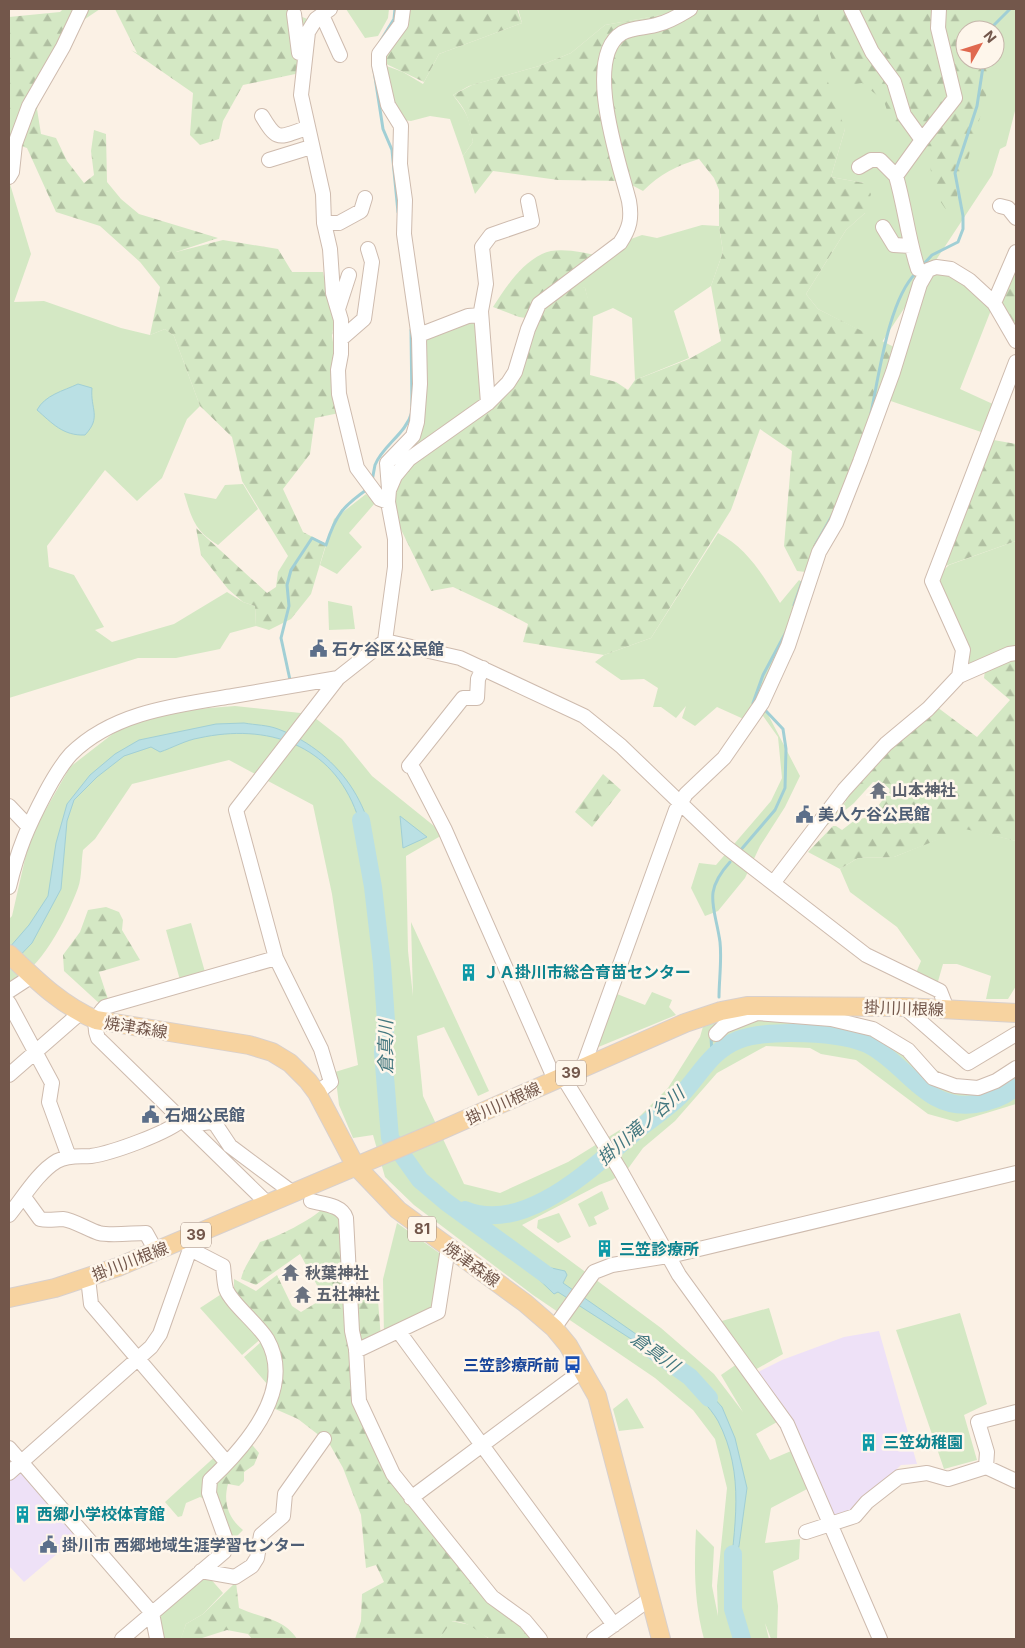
<svg xmlns="http://www.w3.org/2000/svg" width="1025" height="1648" viewBox="0 0 1025 1648" font-family="Inter,'Noto Sans JP',sans-serif">
	<style>
		.education { fill: #eee1f7 }
		.green { fill: #d4e8c4; fill-rule: evenodd }
		.forest { fill: url(#forest-firs) }
		.water { fill: #bae0e4; stroke: #a1cfd5 }
		.lines { fill: none; stroke-linecap: round; stroke-linejoin: round }
		.stream { stroke: #a1cfd5; stroke-width: 3 }
		.river { stroke: #bae0e4; stroke-width: 18 }
		.minor-casing { stroke: #cebbae; stroke-width: 16 }
		.major-casing { stroke: #d8d0cd; stroke-width: 20 }
		.minor { stroke: #fff; stroke-width: 14 }
		.major { stroke: #f7d3a0; stroke-width: 18 }
		.labels { text-anchor: middle; stroke-width: 5; stroke-linejoin: round; paint-order: stroke }
		.shield { fill: #fef6eb; stroke: #9d877b; stroke-width: 1 }
		.shield-label { font-size: 15px; font-weight: bold; fill: #73574b }
		.service-label { font-size: 16px; font-weight: bold; fill: #4e5e75; stroke: #fef6eb; text-anchor: start }
		.worship-label { font-size: 16px; font-weight: bold; fill: #5b616d; stroke: #fef6eb; text-anchor: start }
		.culture-label { font-size: 16px; font-weight: bold; fill: #0d838f; stroke: #fef6eb; text-anchor: start }
		.street-label { font-size: 16px; fill: #73574b; stroke: #fef6eb }
		.transit-label { font-size: 16px; font-weight: bold; fill: #164399; stroke: #fef6eb; text-anchor: end }
		.water-label { font-size: 18px; font-style: italic; fill: #43777f; stroke: #fef6eb }
	</style>
	<defs>
		<pattern id="forest-firs" width="22" height="20" patternUnits="userSpaceOnUse" patternTransform="scale(1.25)"><rect width="22" height="20" fill="#d4e8c4"/><path d="M5 1l3.5 6h-7zM16 11l3.5 6h-7z" fill="#b0bfa1"/></pattern>
	</defs>
	<rect width="100%" height="100%" fill="#fbf1e5"/>
	<path class="education" d="M879,1331L917,1464L901,1465L851,1514L834,1522L752,1375L782,1360L844,1337Z
		M9,1459L78,1536L24,1582L9,1566Z"/>
	<path class="green" d="M346,9H389L388,18L378,36L365,38Z
		M518,9H1016V107L1006,146L1000,149L992,175L882,342L818,309L806,294L846,230L865,213L864,183L831,177L845,129L684,11L605,25L571,53L539,66L469,86L453,95C468,115 469,116 473,142L463,156L450,119L430,116L411,121L403,120L391,107L381,64L403,72L423,84L439,54L522,23ZM965,30H995V60H965Z
		M9,141L10,184L31,254L14,302L44,301L121,328L150,335L165,329L174,336L200,406L187,419L162,478L137,501L105,470L47,546L49,567L74,575L104,627L95,630L112,642L174,624L227,592L243,602L255,606L256,626L230,633L220,649L176,658H138L9,698Z
		M702,225L719,226L723,252L711,286L674,311L689,358L635,380L632,318L613,308L592,317L585,288L567,284L620,243L642,235L657,238Z
		M934,270L952,276L993,305L960,389L995,405L984,433L882,398L913,308Z
		M472,319L481,326L486,398L447,423L389,478L391,457L416,437L425,339Z
		M243,484L258,509L218,545C194,530 192,519 184,493L216,499L225,485Z
		M366,494L375,503L349,533L362,547L337,574L320,565L334,519Z
		M718,533C747,548 763,575 780,603L799,580L806,585L762,703L800,776L785,807L760,846L745,878L718,911L705,916L691,888L699,863L716,865L771,801L782,778L778,737L758,709L748,721L717,707L695,726L682,718L686,706L676,718L661,707H653L658,688L644,679L621,680L595,662L604,655L651,638Z
		M1016,541V655L967,671L932,581L949,565Z
		M328,601L352,606L355,629L329,630Z
		M235,706L310,714L342,739L372,776L444,834L406,856L408,951L413,996L411,922L489,1091L478,1096L444,1027L417,1036L423,1096L464,1184L500,1193L568,1162L636,1120L668,1088L700,1037L704,1023L741,1015L829,1013L964,1085L990,1080L1016,1061V1104L957,1122L928,1114L856,1060L821,1054L810,1048L766,1046L717,1073L675,1121L643,1148L627,1170L612,1180L599,1185L522,1225L661,1328L714,1374L743,1412L721,1375L737,1364L777,1422L756,1434L770,1460L791,1451L809,1488L771,1508L765,1543L800,1539L799,1559L773,1571L778,1606L777,1639H771L765,1623L769,1639H704C694,1602 694,1567 696,1529L714,1547L712,1586L718,1616L717,1586L727,1488L715,1439L693,1410L655,1378L533,1295L414,1205L385,1177L373,1135L353,1138L339,1105L335,1072L358,1065L332,894L313,805L229,760L132,784L95,839L83,850C81,862 82,877 78,888C66,920 41,970 9,984V919L12,916L30,837L70,767L119,729L171,711Z
		M965,828L1016,841V986L1008,999H986L991,976L957,964H943L937,985L916,973L921,961L897,927L850,892L840,869L858,858L894,857Z
		M191,923L205,972L180,980L166,930Z
		M652,992L672,1000L669,1007L676,1015L596,1048L617,994L645,1005Z
		M602,1191L609,1209L594,1217L597,1224L589,1227L578,1204Z
		M559,1213L571,1237L558,1243L537,1228L538,1220Z
		M397,1223L442,1255L437,1307L384,1337L383,1279Z
		M226,1291L264,1336L242,1355L200,1308Z
		M769,1308L783,1354L753,1371L718,1322Z
		M960,1313L987,1404L964,1415L977,1460L944,1469L896,1330Z
		M261,1342L271,1362L273,1391L244,1357Z
		M627,1398L644,1428L619,1431L613,1409Z
		M219,1453L226,1461L209,1501L200,1497L186,1503L182,1516L178,1517L165,1502Z
		M201,1575L208,1576L223,1593L203,1614L186,1624L181,1639H163L153,1615Z
		M451,1621L471,1625L489,1639H439Z"/>
	<path class="forest" d="M63,9H100L73,27L41,84L37,109L41,134L56,138L67,161L84,183L94,175L91,151L94,130L106,134L107,182L121,199L139,214L218,238L176,252L223,240L278,249L292,272H323L334,322L332,336L344,412L315,418L310,454L283,489L303,532L326,544L311,594L291,619L269,630L256,626L255,606L243,602L228,589L201,555L196,528L267,593L276,587L278,572L288,556L242,481L232,437L200,406L174,336L165,329L150,335L160,287L140,262L100,226L56,212L27,148L9,142V17L60,12Z
		M115,9H288L289,12L310,20L300,73L243,85L223,121L219,139L200,145L190,135L193,93L131,50L137,53Z
		M406,9H517L522,23L439,54L424,82L380,61Z
		M685,9H816L824,35L828,82L845,129L831,177L864,183L871,194L865,213L846,230L806,294L818,309L900,350L814,573L797,571L784,546L792,451L760,429L731,510L651,638L604,655L523,642L528,624L498,608L453,587L431,591L389,505L412,460L499,398L533,319L519,317L493,307C506,287 520,265 542,254C558,246 584,253 600,256L577,284L585,288L593,316L590,375L616,382L628,390L635,380L689,359L721,341L711,286L723,252L719,226V190L714,178L699,159C676,166 660,174 643,191L624,181L558,180L493,171L475,194L463,156L473,142C468,119 469,113 453,95L472,85L539,66L571,53L605,25L683,11Z
		M821,9H952L966,17L974,30H965V60H992L988,90L951,217L934,192L929,158L894,132L884,101L862,83L840,87L828,47Z
		M1016,252V341L994,303Z
		M988,439L1016,444V541L937,569Z
		M1016,655V841L965,829L894,857L858,858L840,869L808,852L833,826H836L842,830L855,820L869,817L890,791L884,783L873,782L854,803L825,827L846,801L841,795L933,704L977,737L1010,700L984,678L986,663Z
		M603,774L621,790L592,827L575,812Z
		M106,907L119,912L123,920L122,930L140,960L99,972L109,1002L100,1004L64,971L63,955L80,932L88,910Z
		M323,1208L338,1214L345,1293L377,1288L381,1338L350,1357L393,1478L421,1521L449,1551L483,1596L492,1606L514,1620L534,1639C524,1639 499,1642 491,1639C473,1631 475,1623 452,1621L439,1639H355L361,1621L362,1594L384,1582L376,1565L366,1568L361,1515L343,1468L329,1443L298,1419L273,1408L280,1371L234,1293V1279L256,1291L277,1275L292,1306L301,1312L324,1298L300,1254L256,1285L241,1279C244,1265 254,1255 260,1242C276,1238 313,1219 323,1208Z
		M249,1441L259,1453L254,1465L244,1472V1481L239,1486L228,1484C223,1502 228,1518 243,1530L230,1543L217,1508L215,1480Z
		M236,1582L239,1608C260,1618 284,1618 297,1639H252L248,1634L227,1630L199,1639L181,1638L186,1624L203,1614Z"/>
	<path class="water" d="M78,384L92,388C90,409 102,417 85,435C63,436 52,423 37,410C45,395 63,391 78,384Z
		M244,723C255,725 268,725 278,729C342,753 383,816 373,884C368,861 365,836 357,814C332,744 267,723 199,738C186,740 172,748 160,752L151,747L124,756L97,777L74,800L67,821L61,889L32,943L9,967V948L29,925L48,896L56,843L67,804L90,775L115,754L139,740L216,724Z
		M400,816L427,837L403,848Z
		M520,1261L565,1271L567,1275L563,1283L663,1353L656,1355L558,1292L554,1294Z
		M695,1377L722,1407L735,1438L747,1488L739,1546L729,1586C734,1527 746,1475 718,1421C710,1407 696,1394 686,1382H691Z"/>
	<g class="lines">
		<path class="stream" d="M989,30L1010,9
			M380,42L394,19L395,9
			M373,64L383,129L392,150L398,212
			M922,266L932,255L958,242L963,229V216L955,173L977,106L984,60
			M411,330L412,406
			M871,413C879,375 889,299 916,273
			M372,481C373,476 374,470 375,465C383,445 406,434 412,412
			M816,544L833,514
			M794,605L802,582
			M290,680L281,638L289,606L287,585L291,570L312,538L326,545C336,514 343,506 369,488
			M753,703L763,675L786,632
			M739,852L775,810L785,788L786,749L783,729L766,711
			M719,997C719,980 722,960 720,942C715,906 702,893 730,862
			M711,1036L712,1056"/>
		<path class="river" d="M361,820L373,887L382,964L386,1021L383,1052L390,1138L420,1180L446,1202L548,1276
			M465,1210C525,1235 592,1167 635,1132C649,1120 666,1110 679,1097C699,1077 710,1051 738,1040C767,1029 843,1031 871,1046C909,1067 926,1111 975,1104C990,1102 1004,1097 1016,1087
			M641,1342L690,1377L709,1398
			M733,1554V1609L742,1639"/>
		<defs>
			<path id="minor" d="M330,9L316,19L308,32L301,95L323,194L324,223L330,249L333,293L341,320V354L338,370L339,394L357,468L380,499L388,502
				M851,9L872,52L894,82L904,115L922,140L896,176C905,207 908,239 918,269
				M294,14L299,53
				M322,15L340,55
				M262,116C278,143 279,137 307,128
				M922,140L955,98L938,28L939,9
				M269,160L311,147
				M859,167L871,160H880L896,176
				M9,177L12,172L15,144L29,106L63,47L81,9
				M1000,206L1008,208L1016,218
				M324,223H339L361,211L365,198
				M883,227L894,245L911,246
				M994,303L1016,252
				M338,309L349,275
				M419,335L468,316L481,315
				M341,339L364,319L372,262L368,249
				M488,403L481,311L486,284L482,247L491,235L532,221L528,201
				M389,489L387,463L413,436L417,422L420,384L419,338L404,234L405,200L400,164L401,126L388,105L379,65V54L401,24L403,9
				M385,641L460,658L584,716L621,746L725,846L866,955L940,991L947,1009
				M959,676L963,650L932,581L1016,362
				M409,766L463,698H477L478,679L483,668
				M414,770L445,830L555,1080
				M9,806L27,825
				M774,882L844,790L886,744L928,709L959,676L1009,654L1016,653
				M9,887C18,849 28,826 46,792C53,779 61,765 71,754C113,712 177,705 233,696C268,690 303,684 338,678
				M9,991L32,976
				M9,1003L52,1083L49,1102L69,1157
				M904,1007L968,1063L1016,1034
				M716,1034L724,1026L757,1013L831,1019L873,1029L908,1050L933,1078L955,1086L978,1088L996,1081L1016,1068
				M583,1067L676,810L686,794L724,758L762,703L788,646L819,552L836,523L860,462L893,372L920,284L928,270L936,267L951,269L969,280L994,303L1016,341
				M9,1075L80,1013
				M563,1077L620,1170L679,1275L787,1424L880,1639
				M317,1093L331,1082L321,1049L276,958L236,810L338,678L385,641L395,567V539L388,502L389,490L395,476L409,459L488,403L508,383L515,372L528,329L539,304L620,243C630,228 632,218 629,201C620,165 582,58 622,33C633,27 648,28 659,24C671,21 680,15 690,9
				M189,1125L211,1122L216,1125L230,1146L293,1193
				M24,1197L40,1219C48,1221 55,1219 63,1219C73,1220 89,1230 99,1233C110,1236 133,1233 146,1233L156,1251
				M311,1201C323,1204 342,1205 346,1218L352,1331L356,1349L359,1401L393,1474L492,1597L525,1621L540,1639
				M268,1204L98,1038C93,1026 96,1016 105,1007L276,958
				M9,1215C23,1198 38,1172 57,1161C69,1155 79,1157 91,1156C112,1153 168,1133 183,1119
				M88,1278L91,1304L227,1463
				M554,1328L594,1272L612,1265L674,1255L1016,1173
				M399,1332L614,1625
				M356,1351L438,1312L448,1248
				M9,1448L152,1613L157,1639
				M986,1467L987,1452L978,1422L1016,1412
				M9,1473L151,1347L160,1334L190,1249L186,1243
				M411,1498L583,1370
				M806,1532L855,1516L867,1502L899,1477L927,1473L948,1479L986,1467L1016,1481
				M201,1571L235,1577L252,1566L257,1558L261,1535L283,1516L285,1494L324,1439
				M122,1639L224,1552L227,1543L209,1493L210,1480C245,1447 296,1390 267,1339C258,1324 231,1303 226,1289C224,1282 224,1274 223,1266L190,1249
				M594,1639L651,1598"/>
			<path id="major" d="M9,954C36,980 61,1005 96,1020L249,1045L272,1052L290,1063L308,1081L317,1093L355,1165L398,1210L525,1303L554,1328L568,1345L597,1396L661,1639
				M9,1298L55,1288L118,1267L437,1132L685,1023L721,1011L747,1006L904,1007L1016,1013"/>
		</defs>
		<use href="#minor" class="minor-casing"/>
		<use href="#major" class="major-casing"/>
		<use href="#minor" class="minor"/>
		<use href="#major" class="major"/>
	</g>
	<defs>
		<symbol id="civic-bare" viewBox="-9 -9 18 18"><path d="M-.6-6.5H3V-4.5H.6V-3L4-1V1h2V6H-6V1h2V-1L-.6-3ZM-1.2 2.5V6h2.4V2.5Z" fill="#5c6f8a" stroke="#fef6eb" stroke-width="2.5" paint-order="stroke"/></symbol>
		<symbol id="temple-bare" viewBox="-9 -9 18 18"><path d="M0-6L5-2H3V0L6.5 2.5H4V6H1.5V3h-3V6H-4V2.5H-6.5L-3 0V-2H-5Z" fill="#6b7280" stroke="#fef6eb" stroke-width="2.5" paint-order="stroke"/></symbol>
		<symbol id="building-bare" viewBox="-9 -9 18 18"><path d="M-4-6H4V6H1V3H-1V6H-4ZM-2.5-4.3h1.7v1.8h-1.7ZM.8-4.3h1.7v1.8H.8ZM-2.5-1h1.7V.8h-1.7ZM.8-1h1.7V.8H.8Z" fill="#0f9aa8" stroke="#fef6eb" stroke-width="2.5" paint-order="stroke"/></symbol>
		<symbol id="bus-bare" viewBox="-9 -9 18 18"><path d="M-5-6H5V4H4V6H2V4H-2V6H-4V4H-5ZM-3.5-4V0h7V-4ZM-3.5 1.2v1.5H-2V1.2ZM2 1.2v1.5H3.5V1.2Z" fill="#1a4fb4" stroke="#fef6eb" stroke-width="2.5" paint-order="stroke"/></symbol>
	</defs>
	<g fill-rule="evenodd">
		<use href="#civic-bare" x="306" y="636" width="25" height="25"/>
		<use href="#temple-bare" x="866" y="778" width="25" height="25"/>
		<use href="#civic-bare" x="792" y="802" width="25" height="25"/>
		<use href="#building-bare" x="456" y="960" width="25" height="25"/>
		<use href="#civic-bare" x="138" y="1102" width="25" height="25"/>
		<use href="#building-bare" x="592" y="1236" width="25" height="25"/>
		<use href="#temple-bare" x="278" y="1260" width="25" height="25"/>
		<use href="#temple-bare" x="290" y="1282" width="25" height="25"/>
		<use href="#bus-bare" x="560" y="1352" width="25" height="25"/>
		<use href="#building-bare" x="856" y="1430" width="25" height="25"/>
		<use href="#building-bare" x="10" y="1502" width="25" height="25"/>
		<use href="#civic-bare" x="36" y="1532" width="25" height="25"/>
	</g>
	<g class="labels">
		<g class="shield">
			<rect x="556" y="1060.5" width="30" height="25" rx="4"/>
			<rect x="408" y="1216.5" width="28" height="25" rx="4"/>
			<rect x="181" y="1222.5" width="30" height="25" rx="4"/>
		</g>
		<g class="shield-label">
			<text x="571" y="1078">39</text>
			<text x="422" y="1234">81</text>
			<text x="196" y="1240">39</text>
		</g>
		<g class="service-label">
			<text x="332" y="655">石ケ谷区公民館</text>
			<text x="818" y="820">美人ケ谷公民館</text>
			<text x="165" y="1121">石畑公民館</text>
			<text x="62" y="1551">掛川市 西郷地域生涯学習センター</text>
		</g>
		<g class="worship-label">
			<text x="892" y="796">山本神社</text>
			<text x="305" y="1279">秋葉神社</text>
			<text x="316" y="1300">五社神社</text>
		</g>
		<g class="culture-label">
			<text x="483" y="978">ＪＡ掛川市総合育苗センター</text>
			<text x="619" y="1255">三笠診療所</text>
			<text x="883" y="1448">三笠幼稚園</text>
			<text x="37" y="1520">西郷小学校体育館</text>
		</g>
		<g class="street-label">
			<text transform="translate(904 1008) rotate(2)" y="6">掛川川根線</text>
			<text transform="translate(136 1027) rotate(9)" y="6">焼津森線</text>
			<text transform="translate(503 1103) rotate(-24)" y="6">掛川川根線</text>
			<text transform="translate(130 1261) rotate(-21)" y="6">掛川川根線</text>
			<text transform="translate(472 1264) rotate(36)" y="6">焼津森線</text>
		</g>
		<g class="transit-label">
			<text x="559" y="1371">三笠診療所前</text>
		</g>
		<g class="water-label">
			<text transform="translate(386 1047) rotate(-90)" y="6">倉真川</text>
			<text transform="translate(641 1126) rotate(-41)" y="6">掛川滝ノ谷川</text>
			<text transform="translate(655 1352) rotate(36)" y="6">倉真川</text>
		</g>
	</g>
	<rect width="1025" height="1648" fill="none" stroke="#73574b" stroke-width="20"/>
	<g transform="translate(980 45) rotate(51)"><circle r="24" fill="#fef6eb" stroke="#c6b6ab"/>
	<path d="M0-4L9 19L0 12L-9 19Z" fill="#e0694f"/>
	<text y="-8" font-size="14" font-weight="bold" text-anchor="middle" fill="#73574b">N</text>
	</g>
</svg>
